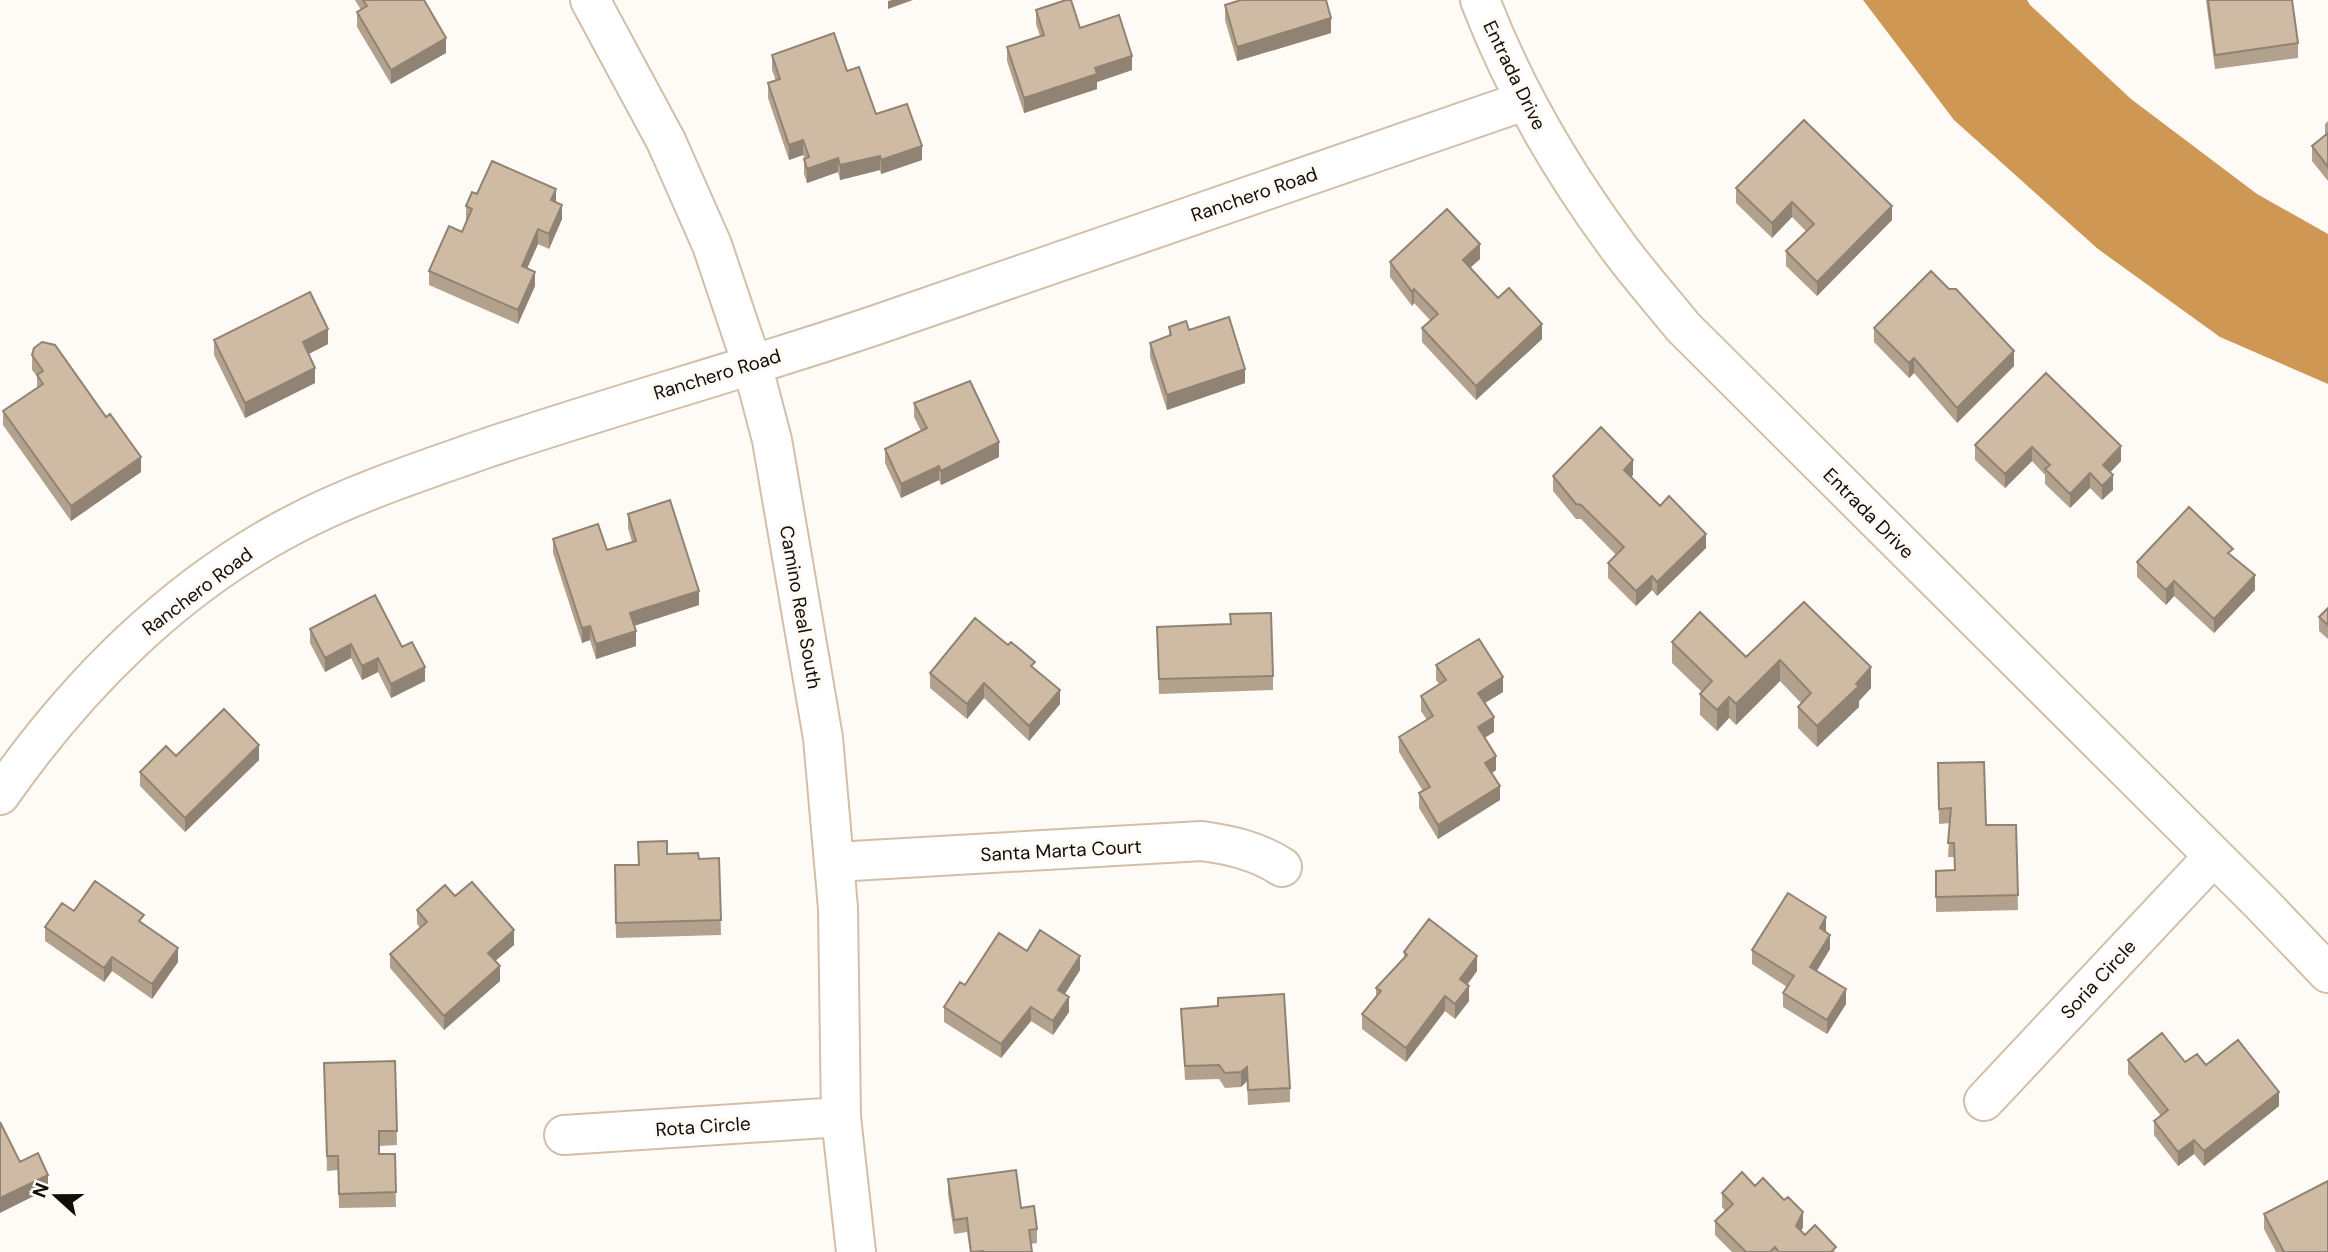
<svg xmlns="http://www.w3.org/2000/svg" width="2328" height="1252" viewBox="0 0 2328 1252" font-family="'DM Sans',sans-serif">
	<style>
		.water { fill: #ce9854 }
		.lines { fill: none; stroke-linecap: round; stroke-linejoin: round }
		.minor-casing { stroke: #d3bfa9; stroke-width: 42 }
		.minor { stroke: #fff; stroke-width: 38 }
		.wall { fill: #b2a18d }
		.shaded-wall { fill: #918373 }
		.building { fill: #cfbba4; stroke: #918373; stroke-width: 2 }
		.labels { text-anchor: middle; stroke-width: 7; stroke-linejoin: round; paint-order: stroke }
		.street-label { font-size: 19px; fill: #130d05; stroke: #fefaf5 }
	</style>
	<rect width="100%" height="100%" fill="#fefaf5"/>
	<path class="water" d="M1863,0H2027L2030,5L2131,99L2257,194L2328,234V384L2220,337L2098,249L1954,120Z"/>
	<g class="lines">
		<defs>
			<path id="minor" d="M590,0L666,141L712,245L752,364L772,440L823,738L838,908L841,1117L856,1252
				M1480,0C1514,89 1562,171 1619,248C1639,275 1662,301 1683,327L2261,903L2328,973
				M0,795C76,686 174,587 293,525C354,493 419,472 484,449C614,405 746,369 876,325C1093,252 1308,175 1524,101
				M835,862L1202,841C1231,845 1257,851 1282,867
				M1984,1101L2213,857
				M564,1135L841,1117"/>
		</defs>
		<use href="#minor" class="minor-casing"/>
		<use href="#minor" class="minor"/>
	</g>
	<path class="wall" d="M355,0H424L446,53L391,84L357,27V12L361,10Z
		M2206,0H2292L2298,43V58L2215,69Z
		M1225,5L1331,33L1237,61L1225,20Z
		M1036,10L1080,28L1132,70L1097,82V89L1024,113L1007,61V47L1040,36L1036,24Z
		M772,55L847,71L876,114L922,160L881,174L880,170L840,180L838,172L807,183L804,174V159H805L803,155L789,160L768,98V83L776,81L772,70Z
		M2328,121V181L2312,161V146L2325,135V124Z
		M1736,188L1892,220L1817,296L1786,266V251L1806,231L1792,217L1772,238L1736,203Z
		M477,194L556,202L562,219L549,249L538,244L527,268L535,286L518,324L429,285V271L462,232L466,221V206Z
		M1480,259L1470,268L1498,298L1542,339L1476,400L1422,342V328L1430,320L1414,303L1412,306L1390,277V262Z
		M1169,327L1189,330L1245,383L1167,410L1150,357V343L1169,336Z
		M1874,328L2014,366L1957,423L1914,373L1909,378L1874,342Z
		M214,340L328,344L308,354L315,383L245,418L214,355Z
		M32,355L141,472L71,521L3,425V411L37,388V376L32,370Z
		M2046,373L2121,461L2110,472L2113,490L2102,500L2090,488L2070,508L2045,484V475L2032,461L2005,488L1975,460V445Z
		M914,403L999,457L941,485L939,480L901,498L885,463V449L921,431L914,417Z
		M1633,475L1631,477L1706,548L1657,596L1652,590L1636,606L1608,578V563L1616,555L1581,519H1576L1553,491V476Z
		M628,514L699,605L634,626L636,646L596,659L590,640L582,643L553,553V539L607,550L632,542L628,528Z
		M2233,557L2255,590L2214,633L2174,596L2166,605L2137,577V562Z
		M1804,602L1871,688L1859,701V707L1817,747L1798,728V707L1801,703L1780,681L1736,725L1729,718L1717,731L1700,715V694L1702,692L1672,663V642L1746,657Z
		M2328,608V639L2319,631V617Z
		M1230,624L1273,676V690L1159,694L1157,627Z
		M310,629L402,647L425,681L391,698L378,672L362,680L351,658L325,672L310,643Z
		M1436,665L1503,692L1485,703L1494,732L1484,738L1496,770L1492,773L1500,800L1438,839L1419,808V793L1423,791L1399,752V737L1427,720L1421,711V696L1440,685L1436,680Z
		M1035,668L1060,704L1029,741L984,698L967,719L930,688V673Z
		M259,760L185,832L140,786V772Z
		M1938,763L1986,825H2016L2018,910L1936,912V871L1955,870L1954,857H1948L1950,823L1939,824Z
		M667,854L699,859L719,858L721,935L616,938L615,880L638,865Z
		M455,896L514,945L495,961L500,981L444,1030L390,968V954L420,928L417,924V910Z
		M74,911L144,924L178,962L152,999L112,971L104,982L45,941V927Z
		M1826,932L1830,949L1817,971L1846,1004L1827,1034L1783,1007V993L1787,987L1752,964V950Z
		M1027,951L1080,970L1064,995L1069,1012L1053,1035L1031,1021L1001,1058L944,1022V1007L965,985Z
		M1404,952L1477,971L1467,985L1469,1001L1455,1019L1445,1011L1406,1062L1362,1029V1014L1376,996V988L1404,959Z
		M1218,998L1290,1088V1102L1248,1105L1247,1081L1241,1087L1225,1088L1219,1079L1185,1080L1181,1009L1218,1006Z
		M2128,1060L2185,1062L2206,1065L2279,1106L2204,1166L2194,1154L2178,1166L2154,1135V1121L2161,1116L2128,1074Z
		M395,1061L397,1145L379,1146V1154H395L396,1207L339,1208L338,1170L327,1171L324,1063Z
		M948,1179L1021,1208L1037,1229V1243L1031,1244L1032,1252H970L967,1232L954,1234L948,1194Z
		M1755,1186L1803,1227L1801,1231L1805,1235L1836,1252H1732L1715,1235V1221L1725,1211L1722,1207V1193Z
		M2264,1214L2328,1252H2276L2264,1229Z"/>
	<path class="shaded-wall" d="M892,0H913L888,9V1Z
		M1331,18V33L1237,61V47Z
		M446,38V53L391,84V70Z
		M1132,56V70L1097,82V89L1024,113V98L1095,68Z
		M803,140V155L789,160V145Z
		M922,146V160L881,174V160Z
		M880,156V170L840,180V165Z
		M838,158V172L807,183V169Z
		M556,189V203L551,200Z
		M1792,202V217L1772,238V223Z
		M562,205V219L549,249V234Z
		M1892,206V220L1817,296V282Z
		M538,229V244L522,280V266Z
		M1480,244V259L1463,274V260Z
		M535,272V286L518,324V310Z
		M1414,289V303L1412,306V292Z
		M1542,324V339L1476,400V386Z
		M328,329V344L303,357V342Z
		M2014,351V366L1957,423V408Z
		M1914,358V373L1909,378V363Z
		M315,368V383L245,418V403Z
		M1245,369V383L1167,410V395Z
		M999,442V457L941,485V471Z
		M2121,446V461L2103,480V465Z
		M2032,447V461L2005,488V474Z
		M141,457V472L71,521V506Z
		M1633,460V475L1624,484V470Z
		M939,466V480L901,498V484Z
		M2090,473V488L2070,508V494Z
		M2113,475V490L2102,500V486Z
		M1706,534V548L1657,596V582Z
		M2255,575V590L2214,633V619Z
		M1652,576V590L1636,606V591Z
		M2174,581V596L2166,605V590Z
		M699,591V605L630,627V613Z
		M590,626V640L582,643V628Z
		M636,631V646L596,659V644Z
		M351,644V658L325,672V658Z
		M378,658V672L362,680V666Z
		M1780,660V681L1736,725V704Z
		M425,667V681L391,698V684Z
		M1871,667V688L1859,701V707L1817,747V726Z
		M1503,677V692L1478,707V693Z
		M984,683V698L967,719V704Z
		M1060,690V704L1029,741V726Z
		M1729,697V718L1717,731V710Z
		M1494,717V732L1478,742V727Z
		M259,745V760L185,832V818Z
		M1496,756V770L1485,777V763Z
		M1500,786V800L1438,839V825Z
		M1826,917V932L1820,928Z
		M514,930V945L488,967V953Z
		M1830,935V949L1810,981V967Z
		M178,948V962L152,999V984Z
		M1080,956V970L1058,1005V990Z
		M1477,956V971L1460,994V979Z
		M112,957V971L104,982V968Z
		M500,966V981L444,1030V1016Z
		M1469,986V1001L1455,1019V1004Z
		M1846,989V1004L1827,1034V1020Z
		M1445,996V1011L1406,1062V1048Z
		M1069,997V1012L1053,1035V1021Z
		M1031,1007V1021L1001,1058V1044Z
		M1247,1067V1081L1241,1087V1072Z
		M2279,1092V1106L2204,1166V1151Z
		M2194,1140V1154L2178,1166V1152Z
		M48,1175V1189L0,1213V1198Z
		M1803,1212V1227L1796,1241V1226Z"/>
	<path class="building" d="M363,0H424L446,38L391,70L357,12L367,6Z
		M1066,0H1071L1080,28L1119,15L1132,56L1095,68L1097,74L1024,98L1007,47L1044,35L1036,10Z
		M1241,0H1326L1331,18L1237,47L1225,5Z
		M2208,0H2292L2298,43L2215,55Z
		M834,33L847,71L859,67L876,114L907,104L922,146L881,160L880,156L840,165L838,158L807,169L804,159L809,157L803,140L789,145L768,83L780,79L772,55Z
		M1804,120L1892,206L1817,282L1786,251L1814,224L1792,202L1772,223L1736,188Z
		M2328,133V167L2312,146Z
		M492,161L556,189L551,200L562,205L549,234L538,229L522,266L535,272L518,310L429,271L449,226L462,232L472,209L466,206L472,192L477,194Z
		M1447,209L1480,244L1463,260L1498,298L1509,288L1542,324L1476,386L1422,328L1438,314L1414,289L1412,292L1390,262Z
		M1931,271L1949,289H1956L2014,351L1957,408L1914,358L1909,363L1874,328Z
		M310,292L328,329L303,342L315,368L245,403L214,340Z
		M1229,317L1245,369L1167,395L1150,343L1171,335L1169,327L1186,321L1189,330Z
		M42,342L55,345L106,417L110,414L141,457L71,506L3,411L43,384L37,375L43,371L32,355L34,348Z
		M2046,373L2121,446L2103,465L2113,475L2102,486L2090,473L2070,494L2045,469L2050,465L2032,447L2005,474L1975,445Z
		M970,381L999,442L941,471L939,466L901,484L885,449L927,428L914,403Z
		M1601,427L1633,460L1624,470L1660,506L1669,496L1706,534L1657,582L1652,576L1636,591L1608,563L1624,547L1581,505L1576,504L1553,476Z
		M670,500L699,591L630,613L636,631L596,644L590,626L582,628L553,539L598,524L607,550L636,541L628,514Z
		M2189,507L2233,549L2228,553L2255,575L2214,619L2174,581L2166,590L2137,562Z
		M375,595L402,647L412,642L425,667L391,684L378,658L362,666L351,644L325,658L310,629Z
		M1804,602L1871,667L1856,684L1859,686L1817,726L1798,707L1811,693L1780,660L1736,704L1729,697L1717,710L1700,694L1712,681L1672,642L1700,612L1746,657Z
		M2328,608V625L2319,617Z
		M1271,613L1273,676L1159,679L1157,627L1231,624L1230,614Z
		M975,618L1008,645L1011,642L1035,662L1031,666L1060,690L1029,726L984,683L967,704L930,673Z
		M1479,639L1503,677L1478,693L1494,717L1478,727L1496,756L1485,763L1500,786L1438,825L1419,793L1430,787L1399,737L1433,716L1421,696L1446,680L1436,665Z
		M224,709L259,745L185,818L140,772L166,746L176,756Z
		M1984,762L1986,825H2016L2018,895L1936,897V871L1955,870L1954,843H1948L1951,808L1939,809L1938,763Z
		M667,841V854L698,853L699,859L719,858L721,920L616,923L615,865H639L638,842Z
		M95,881L144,915L139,921L178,948L152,984L112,957L104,968L45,927L62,903L74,911Z
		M472,882L514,930L488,953L500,966L444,1016L390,954L427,922L417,910L445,885L455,896Z
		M1788,893L1826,917L1820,928L1830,935L1810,967L1846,989L1827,1020L1783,993L1794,976L1752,950Z
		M1429,919L1477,956L1460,979L1469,986L1455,1004L1445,996L1406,1048L1362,1014L1381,991L1376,988L1407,955L1404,952Z
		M1040,930L1080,956L1058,990L1069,997L1053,1021L1031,1007L1001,1044L944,1007L960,982L965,985L999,933L1027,951Z
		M1284,994L1290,1088L1248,1090L1247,1067L1241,1072L1225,1073L1219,1065L1185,1066L1181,1009L1218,1006V998Z
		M2162,1033L2185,1062L2197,1054L2206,1065L2238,1040L2279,1092L2204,1151L2194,1140L2178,1152L2154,1121L2168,1110L2128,1060Z
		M395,1061L397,1131H379V1154H395L396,1192L339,1194L338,1156H327L324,1063Z
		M0,1122L20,1162L38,1153L48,1175L0,1198Z
		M1016,1170L1021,1208L1034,1206L1037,1229L1029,1230L1032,1252H984L983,1251L971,1252L967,1218L954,1220L948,1179Z
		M1742,1172L1755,1186L1763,1178L1784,1200L1788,1197L1803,1212L1796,1226L1805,1235L1815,1225L1836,1247L1831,1252H1779L1775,1247L1770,1252H1746L1715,1221L1733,1204L1722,1193Z
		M2328,1181V1252H2284L2264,1214Z"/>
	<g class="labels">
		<g class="street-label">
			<text transform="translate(1515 75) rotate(64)" y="7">Entrada Drive</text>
			<text transform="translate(1254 194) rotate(-19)" y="7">Ranchero Road</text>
			<text transform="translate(717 374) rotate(-17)" y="7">Ranchero Road</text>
			<text transform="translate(1869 513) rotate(45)" y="7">Entrada Drive</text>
			<text transform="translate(197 591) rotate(-37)" y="7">Ranchero Road</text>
			<text transform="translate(801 607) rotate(80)" y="7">Camino Real South</text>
			<text transform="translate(1061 850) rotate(-3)" y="7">Santa Marta Court</text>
			<text transform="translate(2098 979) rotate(-47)" y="7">Soria Circle</text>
			<text transform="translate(703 1126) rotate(-4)" y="7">Rota Circle</text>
		</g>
	</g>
	<g transform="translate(56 1196) rotate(291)" stroke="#fefaf5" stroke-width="5" paint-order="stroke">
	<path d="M0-5L12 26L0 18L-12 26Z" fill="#130d05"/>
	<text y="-10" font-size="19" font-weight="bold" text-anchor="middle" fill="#130d05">N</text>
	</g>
</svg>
